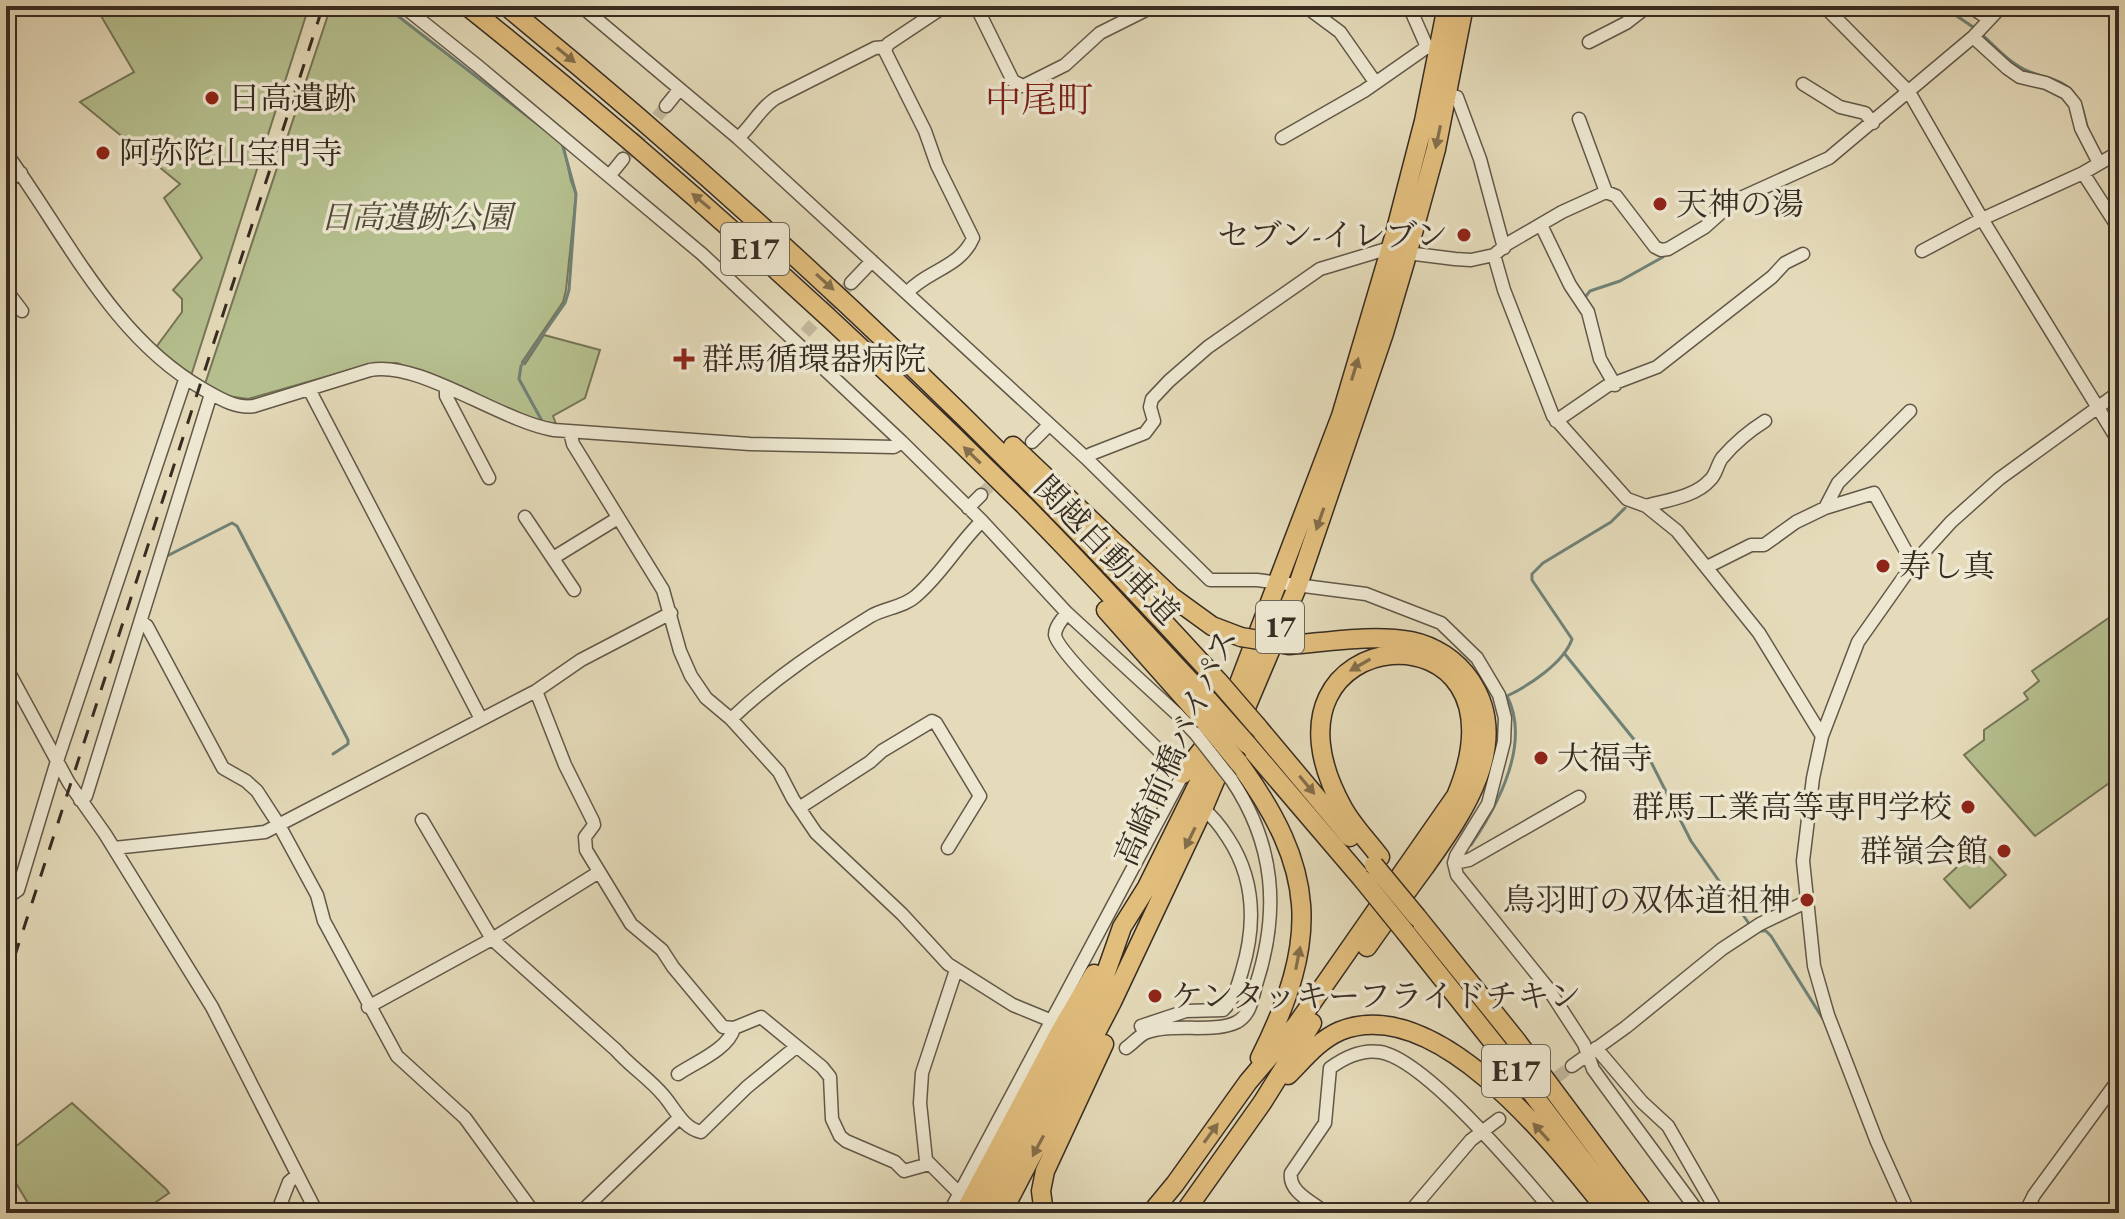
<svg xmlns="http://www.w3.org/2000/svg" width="2125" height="1219" viewBox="0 0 2125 1219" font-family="'EB Garamond','Noto Serif JP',serif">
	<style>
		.green { fill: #b6c08f; stroke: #767658; stroke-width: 2 }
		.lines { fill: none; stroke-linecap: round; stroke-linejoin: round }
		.stream { stroke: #708277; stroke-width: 3 }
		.minor-tunnel { stroke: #c2b89c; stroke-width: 12; stroke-dasharray: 12 6; stroke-linecap: butt }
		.minor-casing { stroke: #625848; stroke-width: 15 }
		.highway-casing { stroke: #372c22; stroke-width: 21 }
		.minor { stroke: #eee8d2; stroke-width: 12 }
		.highway { stroke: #e2be7d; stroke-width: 18 }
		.rail { stroke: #372c22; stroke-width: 3; stroke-dasharray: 14 14; stroke-linecap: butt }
		.minor-bridge-casing { stroke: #625848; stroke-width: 15; stroke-linecap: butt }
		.highway-bridge-casing { stroke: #372c22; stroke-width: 21; stroke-linecap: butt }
		.minor-bridge { stroke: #eee8d2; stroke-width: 12 }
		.highway-bridge { stroke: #e2be7d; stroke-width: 18 }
		.oneway { fill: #846e4b }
		.poi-dot { fill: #8f2418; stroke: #eee8d2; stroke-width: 3 }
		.labels { text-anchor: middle; stroke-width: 7; stroke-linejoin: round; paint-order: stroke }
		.shield { fill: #eee8d2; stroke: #6e6457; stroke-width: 2 }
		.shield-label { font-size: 30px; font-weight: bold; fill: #372c22 }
		.poi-label { font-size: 32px; fill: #372c22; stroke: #eee8d2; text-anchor: start }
		.park-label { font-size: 32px; font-style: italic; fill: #504a38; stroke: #eee8d2 }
		.street-label { font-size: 32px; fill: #372c22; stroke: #eee8d2 }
		.quarter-label { font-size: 36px; fill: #7a1f14; stroke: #eee8d2 }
	</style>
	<rect width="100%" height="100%" fill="#e5dbba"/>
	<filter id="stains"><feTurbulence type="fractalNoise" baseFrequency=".0025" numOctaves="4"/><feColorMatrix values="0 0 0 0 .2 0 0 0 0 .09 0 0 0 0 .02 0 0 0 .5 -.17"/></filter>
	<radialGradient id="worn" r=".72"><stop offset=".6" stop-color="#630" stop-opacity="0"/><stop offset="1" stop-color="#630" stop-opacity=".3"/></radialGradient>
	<path class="green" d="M120,6H309L191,376L154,350L182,312V299L173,290L202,258L164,198L180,184L80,102L134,72L101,16Z
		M331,6H385L563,144L571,181L576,194L566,290L563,302L522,362L525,364L544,335L600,350L585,398L553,416L556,424L538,422L397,363L367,365L248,399L227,396L205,384Z
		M2113,615L2119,620V776L2035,836L1964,755L1984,740V730L2028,699L2024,693L2039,681L2032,671Z
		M1980,846L2006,875L1970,908L1944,879Z
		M72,1103L166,1189L169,1193L156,1202L146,1213H34L8,1170L6,1171V1154Z"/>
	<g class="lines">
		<path class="stream" d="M385,6L544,129
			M1942,6L1976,29
			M1981,34C1994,45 2005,59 2020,67C2040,80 2066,75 2078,100
			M2082,107L2088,130
			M2109,163L2119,176
			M1586,296L1590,291L1620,281L1663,257
			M542,421L519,379L521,366L565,303L569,290L576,194L562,143
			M165,557L228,525L232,523L237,526L348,740V744L333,754
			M1564,653L1649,758L1691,841L1750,925
			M1471,845C1498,805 1531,743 1507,696C1528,686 1564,663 1572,639L1532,580V574L1543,563L1611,522L1625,508
			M1759,931H1766L1771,936L1823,1019"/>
		<path class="minor-tunnel" d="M623,159L666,106
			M805,333L851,283
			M981,495L1016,459
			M1542,1088L1572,1066"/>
		<defs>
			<path id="minor" d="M403,6L479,67L702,254L902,442L982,521L1067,613L1177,714L1195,733
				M581,6L738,138L1086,458L1210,580H1257L1366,594L1441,623L1477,658L1499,695L1505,718L1504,742L1488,804L1456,856L1454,863L1457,875L1547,987L1584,1044L1593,1069L1606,1087L1699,1213
				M976,6L1013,81L1023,86L1065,65L1100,33L1154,6
				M1305,6L1340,32L1375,82
				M1409,6L1427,47
				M1824,6L1909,92L1982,219L2119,442
				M1969,6L1989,19
				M1973,37L2007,68L2020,77L2046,83L2066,93L2075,104L2081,128L2099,163
				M1589,42L1626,23L1648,6
				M1803,84L1840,107L1865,113L1873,123
				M1447,95L1457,97L1480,159L1504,248
				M666,106L679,90
				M1579,119L1606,192
				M738,138C752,126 760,108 776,98L875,48L885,47
				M1282,138L1364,91L1427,47L1440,51
				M6,153C66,235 112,337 203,389C219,398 236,409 254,406L370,370C419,360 500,421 554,430L750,444L894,447L902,442
				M2083,173L2119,229
				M610,175L623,159
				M6,181L21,173
				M1541,225L1570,285L1588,312L1600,359L1615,385
				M1922,251L1982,219L2083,173L2119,152
				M1494,255L1504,290L1553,416L1627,499L1646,506L1677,531L1759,633L1822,736
				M851,283L872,261
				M6,290L22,311
				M907,293C926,271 961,267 973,238L937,165L925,131L885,51L888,44L945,6
				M309,389L481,719
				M446,389V396L489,478
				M1556,421L1607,386L1657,367L1772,277L1785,263L1803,254
				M570,432L573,444L663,590L680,651L691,676L706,698L731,719L779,772L793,799L816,833L902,914L948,964L1013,1005L1052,1021
				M1032,442L1049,425
				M1086,458L1091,454L1145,433L1154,421L1150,407L1152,399L1169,381L1208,347L1320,269L1383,250L1455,259L1471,260L1494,255L1507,244L1562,212L1606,192L1616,196L1655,247L1661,250L1668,249L1705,227L1734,201L1829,158L1973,37L2002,6
				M1646,506C1667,500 1695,497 1710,480C1716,475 1717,465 1722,458C1734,444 1749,431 1765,421
				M968,508L981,495
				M1825,508L1838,483L1910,411
				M525,517L574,590
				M553,558L618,518
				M1707,567L1751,545H1764L1796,522L1825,508L1874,493L1913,564
				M141,621L147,626L223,768L246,781L257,791L279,825L317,895L324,921L397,1056L465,1118L534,1213
				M6,667L69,783L105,834L212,1007L317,1213
				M536,691L565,765L593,821L594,825L585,837L586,850L631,924L662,950L673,967L723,1027L734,1028L761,1017L822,1067L830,1077L832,1119L840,1136L846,1141L895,1162L904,1171L929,1164
				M731,719C773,679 821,647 871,616C885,608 904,607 916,596C942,574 958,544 982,521
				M80,800L86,796L211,394
				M799,808L870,762L882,751L932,721L936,723L980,796L948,848
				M422,820L492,939L616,1050C631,1067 650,1079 664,1096C675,1109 683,1128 701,1132L747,1087L796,1047
				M114,848L265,832L536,691L581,660L671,613
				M1454,863L1469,860L1579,797
				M6,898L18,890L57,761L185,380
				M956,970L922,1073L920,1103L926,1160L960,1194
				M368,1007L492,939L599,872
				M1144,1033L1141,1026L1186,1011L1223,1010C1234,1000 1238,985 1242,971C1256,925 1255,879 1228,838C1221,827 1214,817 1203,809
				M1126,1048C1132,1044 1139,1036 1145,1033C1173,1022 1213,1034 1237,1022C1251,1014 1252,999 1256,985C1280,911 1275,844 1231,779
				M1596,1048L1642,1102L1668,1126L1718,1213
				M1572,1066L1626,1027L1722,949L1760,924L1806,902
				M1330,1068C1345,1057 1361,1049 1380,1052C1425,1059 1523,1176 1554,1213
				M678,1074C694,1063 729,1049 734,1028
				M277,1213L289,1182L297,1175
				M580,1213L679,1118
				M949,1213L1183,774C1164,755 1057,653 1055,635C1055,627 1062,619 1067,613
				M1326,1213C1313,1202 1288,1192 1291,1173L1325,1123L1330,1068
				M1409,1213L1471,1140L1499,1119
				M1879,1213L1908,1210
				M1909,1213L1877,1142L1828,1015L1814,966L1803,861L1813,778L1822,736L1858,642L1913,564L1951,522L1999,479L2119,392
				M2025,1213L2034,1195L2119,1079"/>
			<path id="highway" d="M467,6C663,163 848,330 1026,507C1089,570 1148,637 1209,701
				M506,6C760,214 998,439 1219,682
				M1013,446L1172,597L1212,626L1241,637
				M1106,610L1202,718
				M1289,645C1328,642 1372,634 1411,641C1435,646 1456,660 1470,680C1514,744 1461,816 1424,868C1405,894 1386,920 1367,947
				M1228,712L1341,416L1394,237L1424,121L1447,6
				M1257,726L1350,837
				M1247,744L1363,880
				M1238,762C1317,870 1320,938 1260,1058
				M1183,774L1208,742
				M1417,917L1516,1040L1645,1213
				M1406,933L1500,1051L1623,1213
				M1288,1075C1304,1059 1319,1040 1340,1031C1438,992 1556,1147 1609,1213
				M964,1213L1061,1030L1094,974
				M982,1213L1066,1058L1104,978L1122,927L1147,887L1199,782L1216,740
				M1002,1213L1112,1002L1203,809L1298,585L1384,333L1405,262L1436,149L1464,6
				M1044,1213L1041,1191L1045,1171L1104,1044
				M1151,1213L1175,1184L1248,1082L1297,1024L1456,796C1541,595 1237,617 1343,808C1353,826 1368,841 1380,857
				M1184,1213L1262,1103L1312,1023"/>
		</defs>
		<use href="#minor" class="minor-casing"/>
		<use href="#highway" class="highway-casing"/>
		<use href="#minor" class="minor"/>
		<use href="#highway" class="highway"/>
		<path class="rail" d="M6,983L323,6"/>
		<defs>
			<path id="minor-bridge" d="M1195,733L1231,779"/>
			<path id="highway-bridge" d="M1241,637L1289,645
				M1219,682L1257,726
				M1209,701L1247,744
				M1202,718L1238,762
				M1374,865L1417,917
				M1363,880L1406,933"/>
		</defs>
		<use href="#minor-bridge" class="minor-bridge-casing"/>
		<use href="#highway-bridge" class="highway-bridge-casing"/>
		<use href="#minor-bridge" class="minor-bridge"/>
		<use href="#highway-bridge" class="highway-bridge"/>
	</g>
	<defs><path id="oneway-solid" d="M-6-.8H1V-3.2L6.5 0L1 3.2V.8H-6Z" transform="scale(2)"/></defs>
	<g class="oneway">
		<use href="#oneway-solid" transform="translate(566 55) rotate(39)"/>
		<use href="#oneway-solid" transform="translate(1438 137) rotate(102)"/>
		<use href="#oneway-solid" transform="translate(701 201) rotate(-140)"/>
		<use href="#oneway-solid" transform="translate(825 282) rotate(42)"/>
		<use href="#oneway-solid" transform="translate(1355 369) rotate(-73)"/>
		<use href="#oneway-solid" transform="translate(972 455) rotate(-136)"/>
		<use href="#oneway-solid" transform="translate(1320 519) rotate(109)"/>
		<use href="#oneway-solid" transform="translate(1360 665) rotate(150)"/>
		<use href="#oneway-solid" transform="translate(1307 785) rotate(50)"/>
		<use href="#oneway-solid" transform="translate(1190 838) rotate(116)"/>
		<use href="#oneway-solid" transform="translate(1298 958) rotate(-79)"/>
		<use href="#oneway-solid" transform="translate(1541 1132) rotate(-132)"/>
		<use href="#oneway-solid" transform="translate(1211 1133) rotate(-54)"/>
		<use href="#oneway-solid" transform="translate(1038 1146) rotate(118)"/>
	</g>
	<g class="poi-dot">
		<circle cx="212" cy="98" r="8"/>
		<circle cx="103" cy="153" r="8"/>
		<circle cx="1660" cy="204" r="8"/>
		<circle cx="1464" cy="235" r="8"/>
		<path d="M680 347h8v8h8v8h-8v8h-8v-8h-8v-8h8z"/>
		<circle cx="1883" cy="566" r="8"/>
		<circle cx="1541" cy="758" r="8"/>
		<circle cx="1968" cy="807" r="8"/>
		<circle cx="2004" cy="851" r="8"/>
		<circle cx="1807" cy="900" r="8"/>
		<circle cx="1155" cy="996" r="8"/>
	</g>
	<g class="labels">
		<g class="shield">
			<rect x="721" y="223" width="68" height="52" rx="6"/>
			<rect x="1256" y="601" width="48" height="52" rx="6"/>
			<rect x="1482" y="1045" width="68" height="52" rx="6"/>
		</g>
		<g class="shield-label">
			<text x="755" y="259">E17</text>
			<text x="1280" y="637">17</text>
			<text x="1516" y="1081">E17</text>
		</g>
		<g class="poi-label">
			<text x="228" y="109">日高遺跡</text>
			<text x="119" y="164">阿弥陀山宝門寺</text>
			<text x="1676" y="215">天神の湯</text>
			<text x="1448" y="246" text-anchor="end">セブン-イレブン</text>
			<text x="702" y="370">群馬循環器病院</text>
			<text x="1899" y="577">寿し真</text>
			<text x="1557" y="769">大福寺</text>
			<text x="1952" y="818" text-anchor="end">群馬工業高等専門学校</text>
			<text x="1988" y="862" text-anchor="end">群嶺会館</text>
			<text x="1791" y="911" text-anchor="end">鳥羽町の双体道祖神</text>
			<text x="1171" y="1007">ケンタッキーフライドチキン</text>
		</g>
		<g class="park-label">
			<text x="416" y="228">日高遺跡公園</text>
		</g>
		<g class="street-label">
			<text transform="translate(1107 550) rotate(46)" y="11">関越自動車道</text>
			<text transform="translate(1176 747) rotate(-66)" y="11">高崎前橋バイパス</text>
		</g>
		<g class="quarter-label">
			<text x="1039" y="112">中尾町</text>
		</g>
	</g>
	<rect width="2125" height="1219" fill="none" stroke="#e5dbba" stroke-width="32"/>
	<rect x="8" y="8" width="2109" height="1203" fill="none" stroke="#372c22" stroke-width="4"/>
	<rect x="16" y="16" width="2093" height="1187" fill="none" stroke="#372c22" stroke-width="2"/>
	<rect width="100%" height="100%" filter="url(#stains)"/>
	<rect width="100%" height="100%" fill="url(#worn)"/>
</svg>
